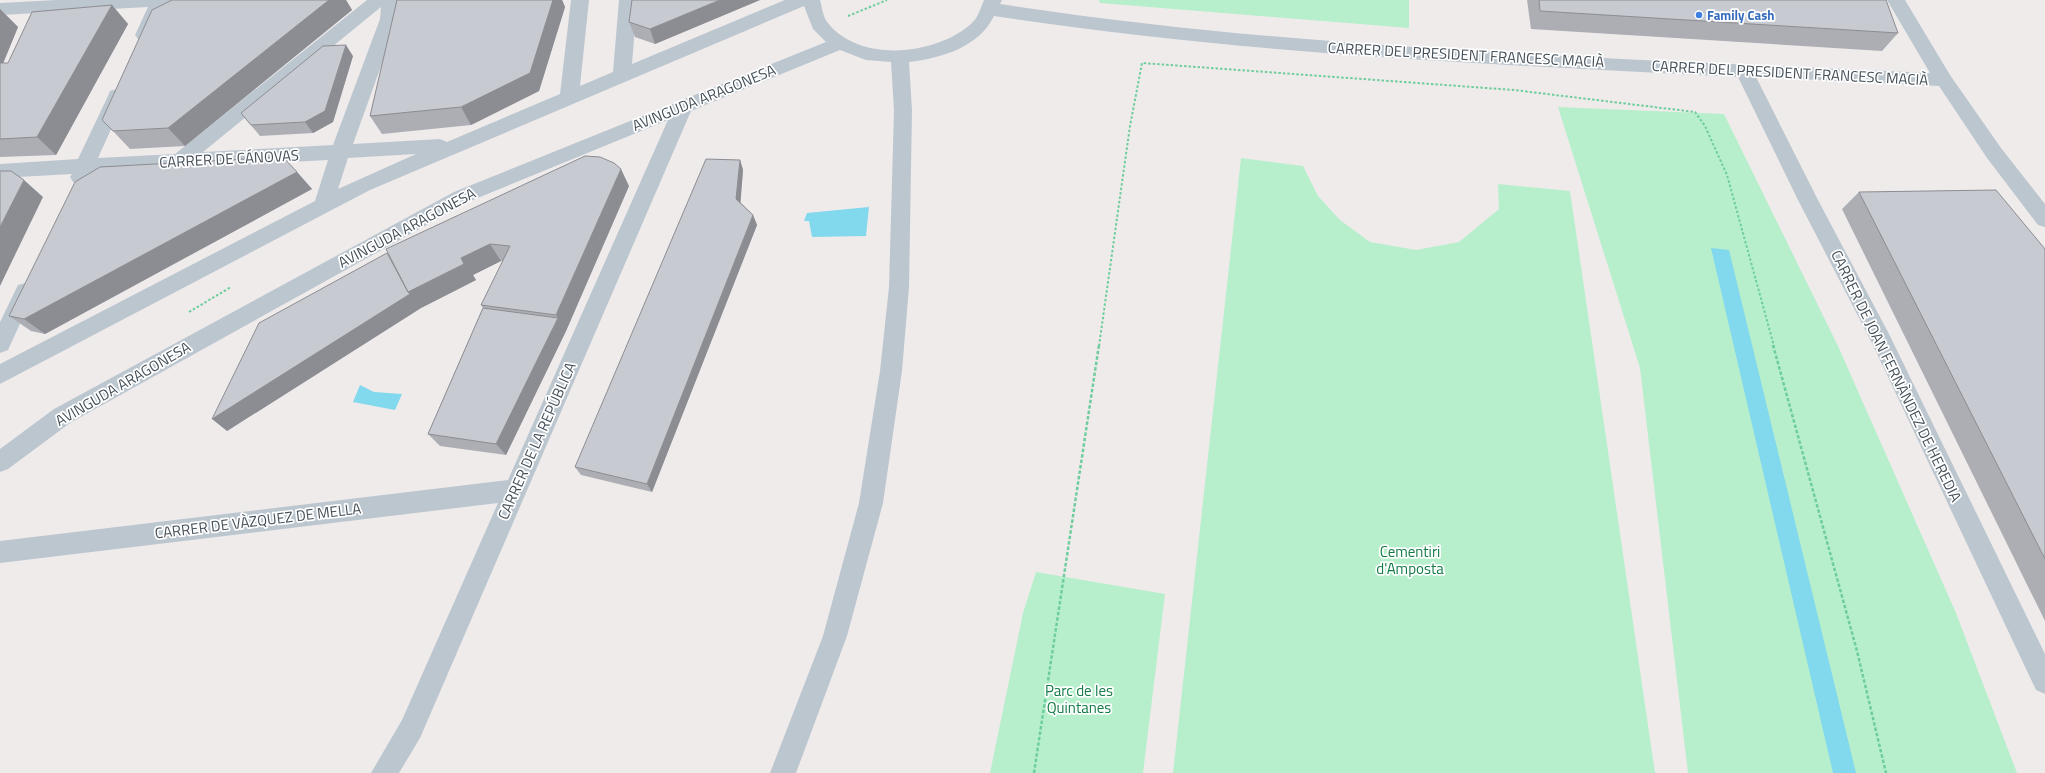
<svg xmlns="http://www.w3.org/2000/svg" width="2045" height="773" viewBox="0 0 2045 773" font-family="'Titillium Web',sans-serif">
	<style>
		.green { fill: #b7efcc }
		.water { fill: #82d8ed }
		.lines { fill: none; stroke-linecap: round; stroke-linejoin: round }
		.path-far1 { stroke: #6ecd9d; stroke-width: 2; stroke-dasharray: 2.5 2; stroke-linecap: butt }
		.path { stroke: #6ecd9d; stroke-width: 2.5; stroke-dasharray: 3.5 2; stroke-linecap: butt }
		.street { fill: #bcc6cf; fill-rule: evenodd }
		.wall { fill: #acaeb4 }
		.shaded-wall { fill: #8c8d92 }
		.building { fill: #c8cad1; stroke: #8c8d92 }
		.shop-dot { fill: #3f7fe0; stroke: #fff; stroke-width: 1.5 }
		.labels { text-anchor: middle; stroke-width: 3.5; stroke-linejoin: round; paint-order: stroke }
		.far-shop-label { font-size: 13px; font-weight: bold; fill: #366cbe; stroke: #fff; text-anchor: start }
		.street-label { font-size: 15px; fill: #444f59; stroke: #fff }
		.park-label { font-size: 15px; fill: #147b46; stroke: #fff }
	</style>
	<rect width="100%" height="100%" fill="#efebeb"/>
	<path class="green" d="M1099,0H1409V28L1100,3Z
		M1558,107L1724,114L1838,346L1956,613L2017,773H1688L1640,368Z
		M1241,158L1303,166L1318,196L1340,220L1370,242L1416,250L1459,242L1499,209L1498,184L1570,191L1655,773H1173Z
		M1036,572L1165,594L1143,773H990L1023,613Z"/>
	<path class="water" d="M869,207L866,236L812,237L809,221H804L807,213Z
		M1711,248L1729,250L1856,773H1833Z
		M360,385L374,392L402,394L395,410L353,402Z"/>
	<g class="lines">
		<path class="path-far1" d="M848,16L887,0
			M189,312L231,287
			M1099,346L1130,126L1142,63L1514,90L1695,112L1705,126L1727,175L1774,346"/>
		<path class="path" d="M1773,345L1857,651L1886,773
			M1034,773L1099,345"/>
		<path class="street" d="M56,0H174L171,4L166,6L150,39L144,41L138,39L135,35L148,7L0,15V3Z
			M367,0H399L398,19L353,144L440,139L447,142L560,94L571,0H589L580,86L613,72L619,0H637L632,64L785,0H820C822,7 823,18 828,23C860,64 939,55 973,22C978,17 981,7 984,0H1002L1000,4C1307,51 1620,58 1930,73L1887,0H1905L1950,75L2001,148L2045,204V227L2038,225L1987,158L1939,86L1756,77L1818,200L1889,334L2045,654V694L2036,690L1872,343L1798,200L1738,77C1489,64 1240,54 994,16C979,47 942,58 909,62L912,110L909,287L902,371L883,503L847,636L796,773H770L823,636L859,503L880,371L889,287L894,110L891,62L866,60L840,50L691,111L420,738L399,773H371L402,720L498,503L0,563V541L508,480L668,120L468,202L70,423L8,469L0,472V449L54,409L454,192L826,42L813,29L804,6L370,190L0,384V364L315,201L328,160L92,173L87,182L80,184L73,182L70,177L72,174L0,178V164L78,159L108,96L110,91L117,89L124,91L126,96L98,158L175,154ZM381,7L380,19L333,145L203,152ZM416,154L338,189L348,158Z
			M25,283L32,285L35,291L8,350L0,353V322L18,285Z"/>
	</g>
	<path class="wall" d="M172,0H346L352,10L185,146L130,149L113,131Z
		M397,0H562L565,7L539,91L471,125L382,134L370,116Z
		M632,0H760L655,44L635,37L629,22Z
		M1527,0H1886L1898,33L1882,51L1531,29Z
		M112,5L128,24L56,155L0,157V9L18,27L3,63H8Z
		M353,56L333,122L313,133L260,136L241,113Z
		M740,160L743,170L740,202L753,215L757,225L652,492L581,475L575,467Z
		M297,172L312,189L45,334L31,331L9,316Z
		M629,186L566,331L506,455L440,446L428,434L483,308L481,305L503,261H501L473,275L476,280L421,308L227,431L259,323Z
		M1859,192L2045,249V621L1842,209Z"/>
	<path class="shaded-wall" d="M329,0H346L352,10L185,146L168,128Z
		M553,0H562L565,7L539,91L471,125L461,107Z
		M720,0H760L655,44L650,29Z
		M112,5L128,24L56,155L37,137Z
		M0,9L18,27L0,71Z
		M346,45L353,56L333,122L313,133L305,122Z
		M740,160L743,170L740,209L736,199Z
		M621,169L629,186L566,331L506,455L496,444L558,318L556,315Z
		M297,172L312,189L45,334L24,319Z
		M24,180L43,197L0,286V227Z
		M753,215L757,225L652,492L647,484Z
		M490,244L501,261L473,275L476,280L421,308L227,431L212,419L408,292L461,258Z"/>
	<path class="building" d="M172,0H329L168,128L113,131L102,120L152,10Z
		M397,0H553L530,73L461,107L370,116Z
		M632,0H720L650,29L629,22Z
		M1539,0H1886L1898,33L1540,11Z
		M112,5L37,137L0,139V63H8L32,12Z
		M346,45L325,111L305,122L251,125L241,113L323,46Z
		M585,156L600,157L614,163L621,169L556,315L481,305L510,246L490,244L461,258L464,264L408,292L386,249Z
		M283,157L297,172L24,319L9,316L75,182L100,167Z
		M706,159L740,160L736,199L753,215L647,484L575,467Z
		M0,171H11L24,180L0,227Z
		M1996,190L2045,249V559L1859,192Z
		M387,253L408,292L410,294L212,419L259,323Z
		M483,308L558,318L496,444L428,434Z"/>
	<circle class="shop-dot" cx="1699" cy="15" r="4"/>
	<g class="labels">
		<g class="far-shop-label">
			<text x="1707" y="20">Family Cash</text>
		</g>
		<g class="street-label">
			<text transform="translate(1466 55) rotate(3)" y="5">CARRER DEL PRESIDENT FRANCESC MACIÀ</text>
			<text transform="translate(1790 73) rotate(3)" y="5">CARRER DEL PRESIDENT FRANCESC MACIÀ</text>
			<text transform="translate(704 98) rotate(-22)" y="5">AVINGUDA ARAGONESA</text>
			<text transform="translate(229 159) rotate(-3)" y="5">CARRER DE CÁNOVAS</text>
			<text transform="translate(407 228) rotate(-28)" y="5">AVINGUDA ARAGONESA</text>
			<text transform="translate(1896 376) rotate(64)" y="5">CARRER DE JOAN FERNÀNDEZ DE HEREDIA</text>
			<text transform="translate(123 384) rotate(-30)" y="5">AVINGUDA ARAGONESA</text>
			<text transform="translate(537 441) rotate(-66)" y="5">CARRER DE LA REPÚBLICA</text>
			<text transform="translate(258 521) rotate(-7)" y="5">CARRER DE VÀZQUEZ DE MELLA</text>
		</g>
		<g class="park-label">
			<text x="1410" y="557">Cementiri<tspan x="1410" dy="17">d'Amposta</tspan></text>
			<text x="1079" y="696">Parc de les<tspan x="1079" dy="17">Quintanes</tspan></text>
		</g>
	</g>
</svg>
